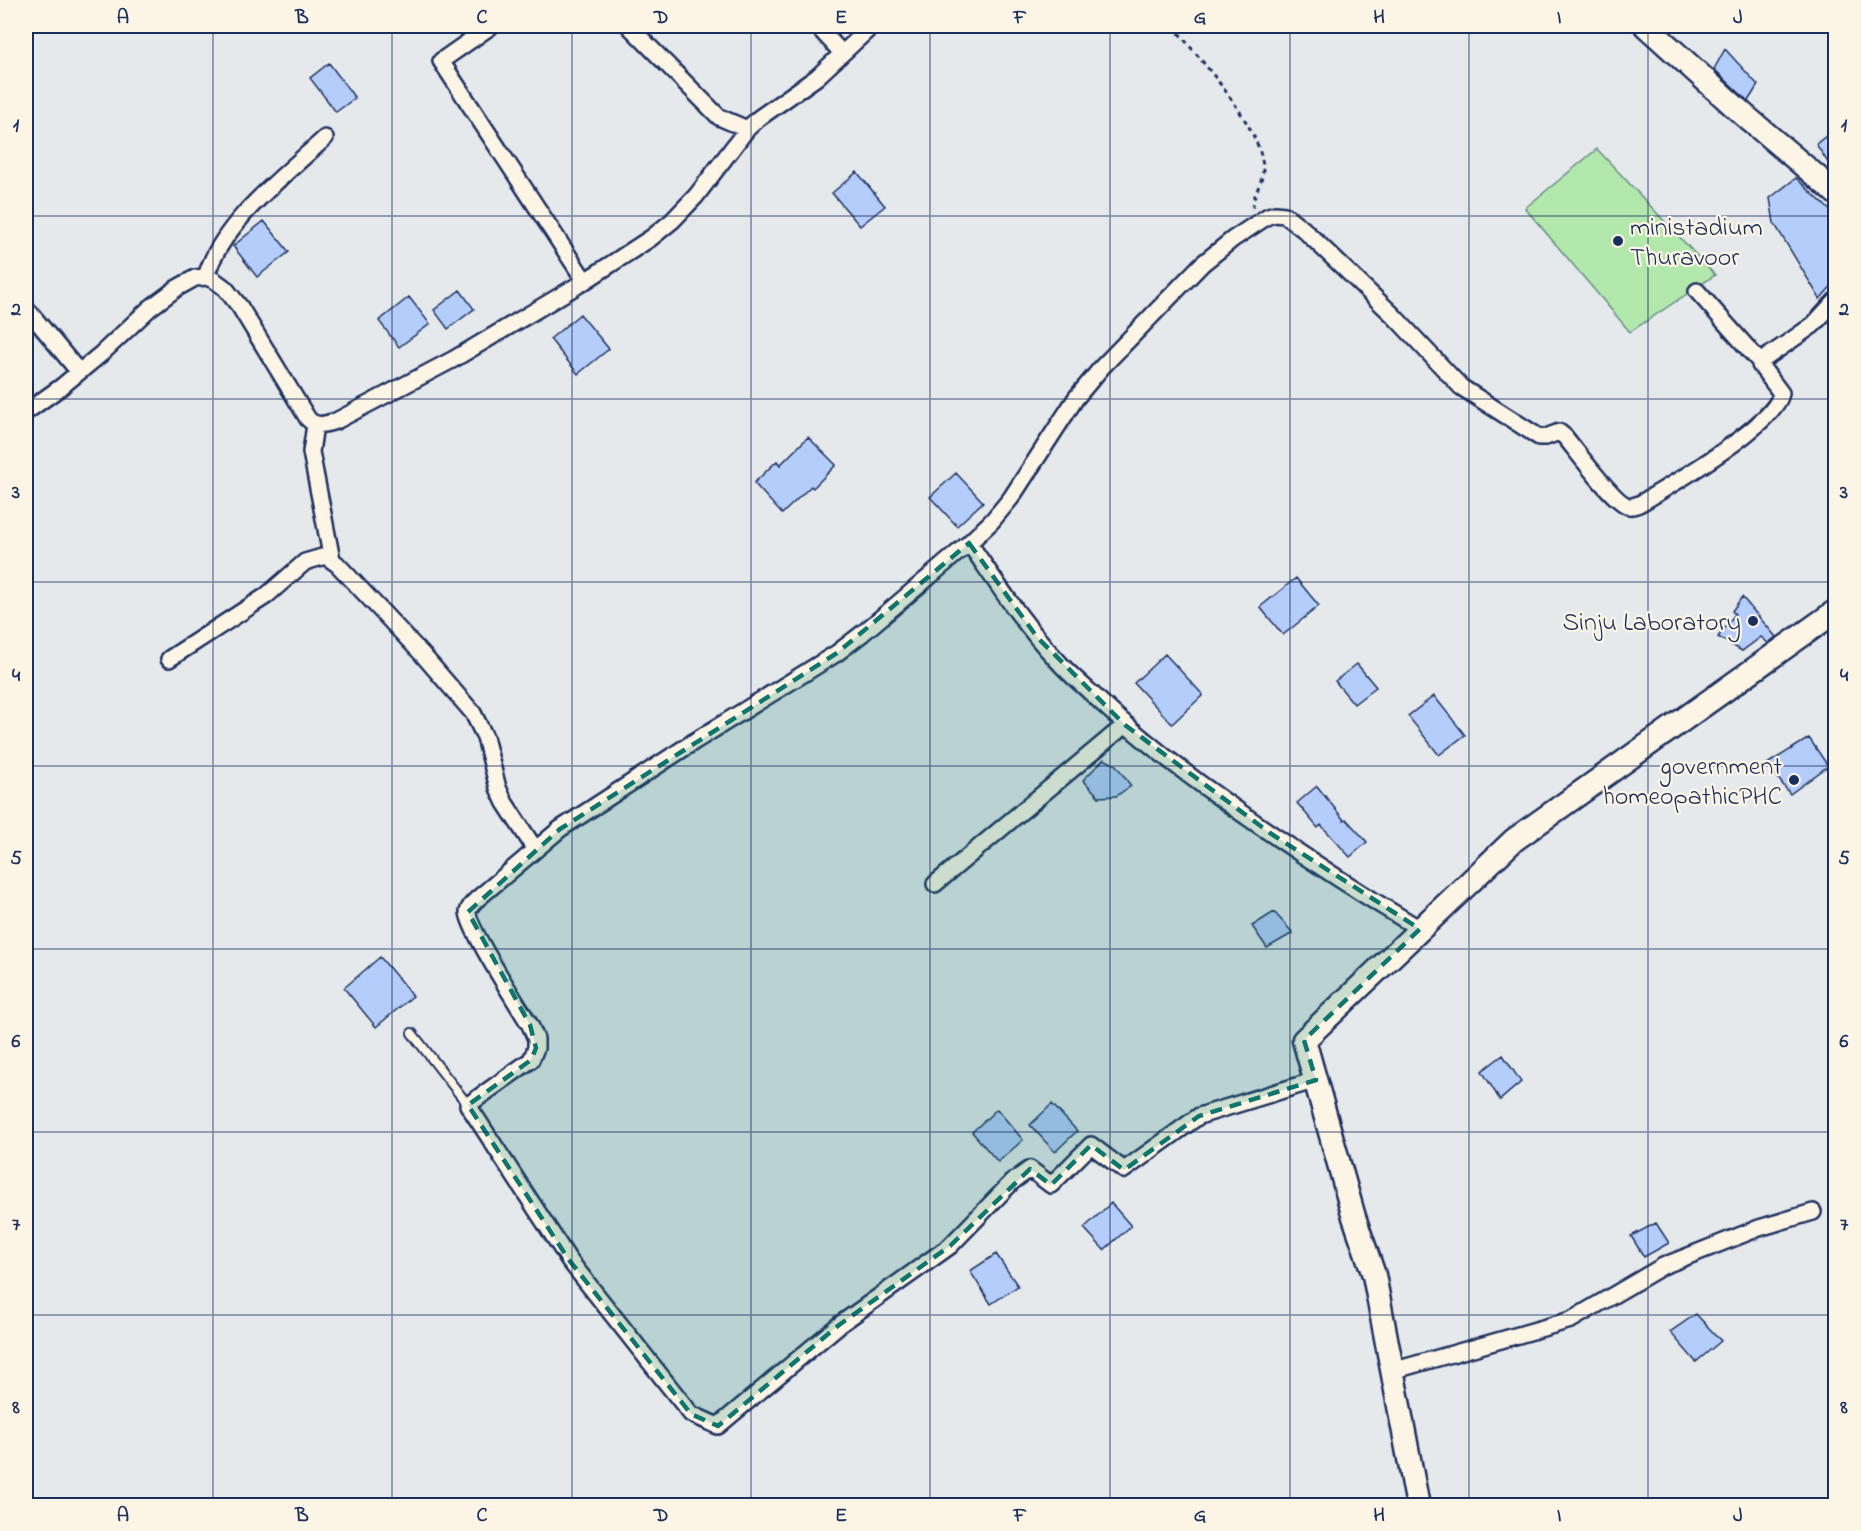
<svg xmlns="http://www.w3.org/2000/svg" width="1861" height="1531" viewBox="0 0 1861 1531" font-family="'Indie Flower',sans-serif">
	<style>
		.green { fill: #b2e8ab; stroke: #668c84; stroke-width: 1.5 }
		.building { fill: #b4cdfb; stroke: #1b2f5e; stroke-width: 1.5 }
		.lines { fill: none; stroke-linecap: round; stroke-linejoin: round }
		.lane-casing { stroke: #1b2f5e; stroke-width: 12 }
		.street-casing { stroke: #1b2f5e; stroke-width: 20 }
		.secondary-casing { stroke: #1b2f5e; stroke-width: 27 }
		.path { stroke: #1b2f5e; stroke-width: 3; stroke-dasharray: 4.5 4.5; stroke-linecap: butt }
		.lane { stroke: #fcf5e5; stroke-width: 8 }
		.street { stroke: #fcf5e5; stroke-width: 15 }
		.secondary { stroke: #fcf5e5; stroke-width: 22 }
		.marked { fill: #0f766e; fill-opacity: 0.2; stroke: #0f766e; stroke-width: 4.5; stroke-dasharray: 12 8; stroke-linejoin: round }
		.grid { fill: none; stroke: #1b2f5e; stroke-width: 1.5; stroke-opacity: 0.55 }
		.poi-dot { fill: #1b2f5e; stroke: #fcf5e5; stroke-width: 2 }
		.labels { text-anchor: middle; stroke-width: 4.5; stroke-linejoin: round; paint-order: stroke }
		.poi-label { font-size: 26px; fill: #1b2f5e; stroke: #fcf5e5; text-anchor: end }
		.neatline { fill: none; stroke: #1b2f5e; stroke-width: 2 }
		.grid-label { font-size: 20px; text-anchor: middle; font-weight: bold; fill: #1b2f5e }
	</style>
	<rect width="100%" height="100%" fill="#e6e9ec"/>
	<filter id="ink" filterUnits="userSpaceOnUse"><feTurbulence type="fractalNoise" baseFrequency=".0167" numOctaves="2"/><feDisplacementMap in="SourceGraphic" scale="12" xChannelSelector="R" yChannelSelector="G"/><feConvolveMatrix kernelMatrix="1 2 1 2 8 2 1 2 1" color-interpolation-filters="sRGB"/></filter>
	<g filter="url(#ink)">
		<path class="green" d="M1597,149L1715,275L1630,332L1525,208Z"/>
		<path class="building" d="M1725,49L1758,85L1748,101L1714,69Z
			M329,63L355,98L336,112L310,78Z
			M1836,128V175L1816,144Z
			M857,172L885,206L860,226L832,193Z
			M1796,178L1836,216V281L1820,299L1774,223L1770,198Z
			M264,221L289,252L257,277L233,246Z
			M460,290L474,309L448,329L434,310Z
			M409,297L430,324L399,347L379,321Z
			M580,314L609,349L578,374L550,339Z
			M808,437L836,465L813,488L811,486L782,514L754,483L777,461L780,465Z
			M956,473L983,502L957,526L930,497Z
			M1296,578L1319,606L1283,635L1260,607Z
			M1742,597L1776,637L1768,643L1761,637L1742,651L1718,637L1735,614L1732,611Z
			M1165,654L1203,695L1172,724L1134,683Z
			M1357,664L1376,687L1354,704L1335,681Z
			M1434,696L1465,735L1439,755L1408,716Z
			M1809,738L1828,766L1790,794L1767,764Z
			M1104,759L1116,765L1131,786L1116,796L1099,797L1083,780Z
			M1317,786L1344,820L1346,819L1367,842L1350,857L1321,825L1318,828L1297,803Z
			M1274,912L1293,933L1267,948L1252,926Z
			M380,957L413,996L376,1027L344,988Z
			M1503,1055L1521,1082L1500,1100L1482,1071Z
			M1052,1104L1077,1131L1055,1152L1030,1125Z
			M997,1109L1023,1140L998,1162L972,1132Z
			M1111,1203L1131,1226L1104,1250L1084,1228Z
			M1656,1223L1669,1243L1644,1257L1631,1236Z
			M996,1254L1018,1286L991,1304L970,1271Z
			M1696,1314L1721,1341L1696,1362L1670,1332Z"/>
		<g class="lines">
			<defs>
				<path id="lane" d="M412,1033L468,1105"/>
				<path id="street" d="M491,26L441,61L585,281
					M629,26L719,117L747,129
					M817,26L842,53
					M206,277C221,223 284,176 325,138
					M1697,291L1760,362
					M26,308L79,372
					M26,412L61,387L101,354L150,308L177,288L195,278L206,277L214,280L225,288L240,307L308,419C317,428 325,424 336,421L454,359L585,281L651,238L672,221L696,196L747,129L759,118L817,77L872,26
					M315,425L311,452L332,560
					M969,543C997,583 1023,624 1056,659C1066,671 1078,681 1089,691C1133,733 1180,770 1230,805C1292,849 1355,890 1420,929
					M169,659L266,596L305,562L322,557H327L337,564L422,654L473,713L485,737L498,788L505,803L535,849
					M935,884L1125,725
					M1316,1080L1199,1116L1124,1170L1091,1145L1051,1185L1030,1169L1012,1182L950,1246L839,1325L718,1426L691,1414L569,1260L468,1105L531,1060L536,1048V1039L530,1025C519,1007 468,928 468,912C469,907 472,904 476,900L560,829L695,741L837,653L863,633L969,543L992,521L1011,498L1076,398L1102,367L1202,264L1233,239L1268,216L1275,214L1285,215L1303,229L1393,315L1461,387L1539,437H1546L1559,432L1565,437C1576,450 1615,504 1629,506C1635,507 1641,503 1646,500C1673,484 1777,423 1781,393L1760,365V362L1813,325L1836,300
					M1392,1371L1571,1320L1663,1266L1759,1228L1813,1212"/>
				<path id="secondary" d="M1646,26L1744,115L1836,193
					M1418,1506L1374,1275L1354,1217L1304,1040L1514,840L1836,611"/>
			</defs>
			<use href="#lane" class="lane-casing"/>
			<use href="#street" class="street-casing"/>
			<use href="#secondary" class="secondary-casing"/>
			<path class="path" d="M1173,26C1199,58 1262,127 1263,168C1264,182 1252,194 1253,208"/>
			<use href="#lane" class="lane"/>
			<use href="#street" class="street"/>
			<use href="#secondary" class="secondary"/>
		</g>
	</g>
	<path class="marked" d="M969,543L1037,637L1125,725L1270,833L1420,929L1304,1040L1316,1080L1199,1116L1124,1170L1091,1145L1051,1185L1030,1169L950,1246L839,1325L718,1426L691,1414L569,1260L468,1105L531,1060L536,1048L530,1025L468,912L560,829L837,653Z"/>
	<path class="grid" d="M213,26V1506M392,26V1506M572,26V1506M751,26V1506M930,26V1506M1110,26V1506M1290,26V1506M1469,26V1506M1648,26V1506M26,216H1836M26,399H1836M26,582H1836M26,766H1836M26,949H1836M26,1132H1836M26,1315H1836"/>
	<g class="poi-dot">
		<circle cx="1618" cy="241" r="6"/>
		<circle cx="1753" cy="621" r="6"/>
		<circle cx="1794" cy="780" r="6"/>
	</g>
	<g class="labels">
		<g class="poi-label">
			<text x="1630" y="235" text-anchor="start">ministadium<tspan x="1630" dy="30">Thuravoor</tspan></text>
			<text x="1741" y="630">Sinju Laboratory</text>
			<text x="1782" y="774">government<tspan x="1782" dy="30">homeopathicPHC</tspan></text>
		</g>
	</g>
	<rect width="1861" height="1531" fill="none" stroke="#fcf5e5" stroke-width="66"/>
	<rect x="33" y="33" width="1795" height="1465" class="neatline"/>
	<g class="grid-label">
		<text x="123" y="23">A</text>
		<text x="302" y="23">B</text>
		<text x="482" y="23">C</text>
		<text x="661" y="23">D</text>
		<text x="841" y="23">E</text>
		<text x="1020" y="23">F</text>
		<text x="1200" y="23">G</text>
		<text x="1379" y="23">H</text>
		<text x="1559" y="23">I</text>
		<text x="1738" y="23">J</text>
		<text x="16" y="131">1</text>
		<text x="1844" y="131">1</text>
		<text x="16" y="315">2</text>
		<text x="1844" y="315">2</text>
		<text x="16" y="498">3</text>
		<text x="1844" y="498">3</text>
		<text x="16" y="681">4</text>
		<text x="1844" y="681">4</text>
		<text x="16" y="864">5</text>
		<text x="1844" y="864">5</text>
		<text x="16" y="1047">6</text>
		<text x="1844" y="1047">6</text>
		<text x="16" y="1230">7</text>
		<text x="1844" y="1230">7</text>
		<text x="16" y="1413">8</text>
		<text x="1844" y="1413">8</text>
		<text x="123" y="1521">A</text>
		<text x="302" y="1521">B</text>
		<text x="482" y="1521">C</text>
		<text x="661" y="1521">D</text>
		<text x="841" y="1521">E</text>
		<text x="1020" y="1521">F</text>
		<text x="1200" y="1521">G</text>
		<text x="1379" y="1521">H</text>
		<text x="1559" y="1521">I</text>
		<text x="1738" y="1521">J</text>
	</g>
</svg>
